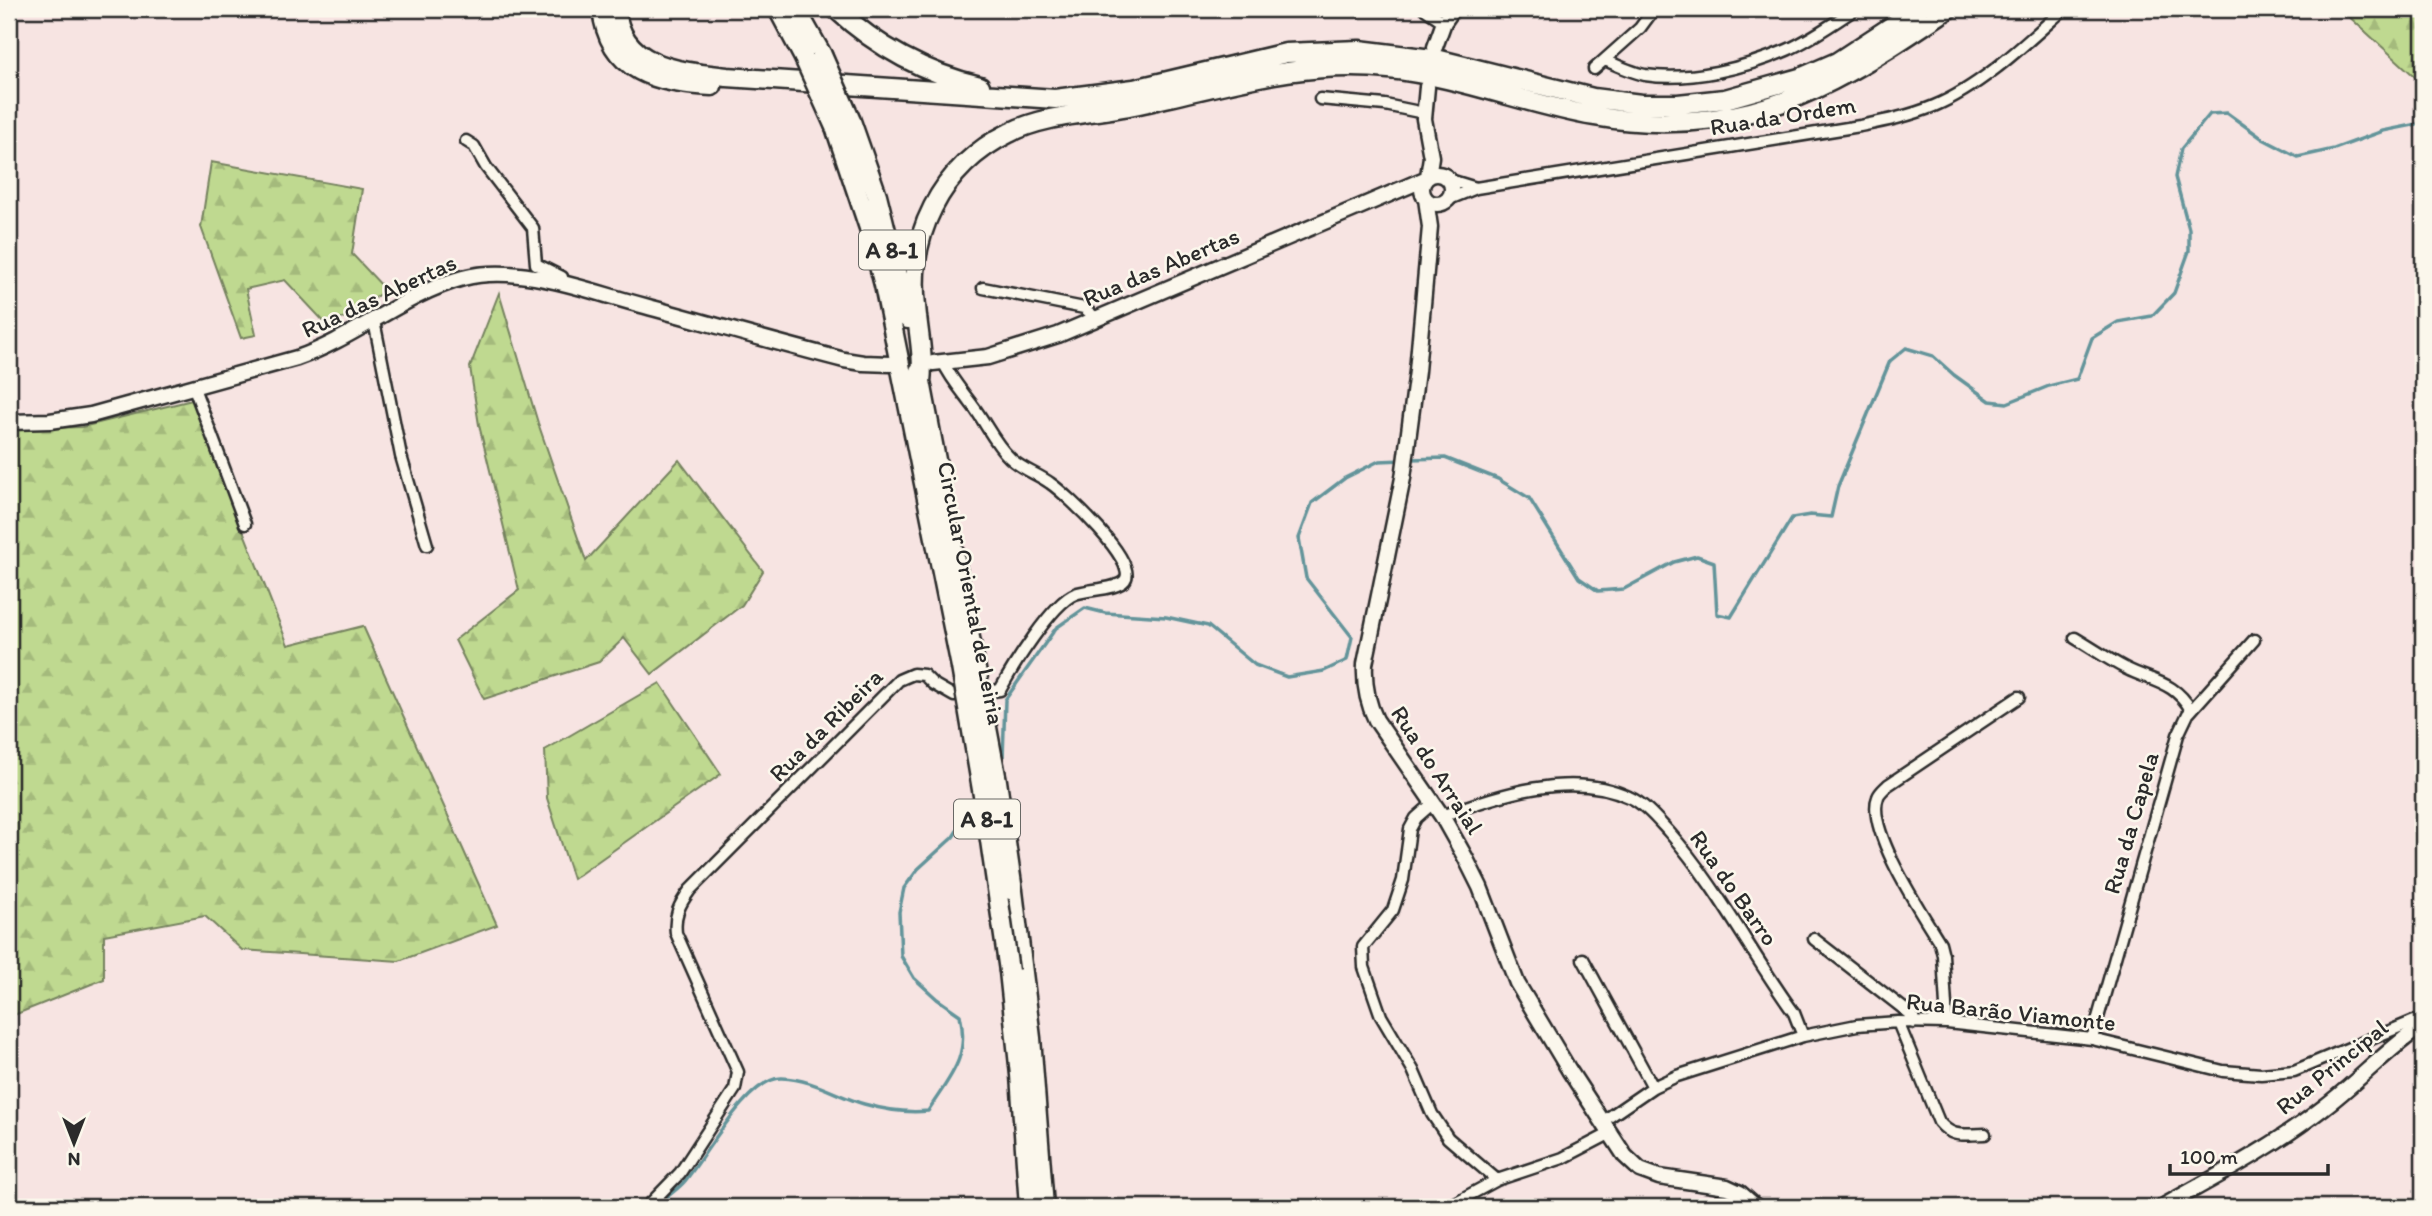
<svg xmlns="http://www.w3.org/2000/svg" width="2432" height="1216" viewBox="0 0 2432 1216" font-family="Itim,sans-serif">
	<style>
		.forest { fill: url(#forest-firs); stroke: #75825e; stroke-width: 2 }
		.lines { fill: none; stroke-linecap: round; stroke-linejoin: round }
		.stream { stroke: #63949a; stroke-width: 3.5 }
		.street-casing { stroke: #2b2b2b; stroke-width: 15 }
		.secondary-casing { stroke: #2b2b2b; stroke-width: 19 }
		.highway-casing { stroke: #2b2b2b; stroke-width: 23 }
		.street { stroke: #fbf7ec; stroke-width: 10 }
		.secondary { stroke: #fbf7ec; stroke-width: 14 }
		.highway { stroke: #fbf7ec; stroke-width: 18 }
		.highway-bridge-casing { stroke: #2b2b2b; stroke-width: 23; stroke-linecap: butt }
		.highway-bridge { stroke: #fbf7ec; stroke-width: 18 }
		.labels { text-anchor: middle; stroke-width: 5; stroke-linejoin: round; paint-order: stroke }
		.shield { fill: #fbf7ec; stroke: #696865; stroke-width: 2 }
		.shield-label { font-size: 23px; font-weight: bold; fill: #2b2b2b }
		.street-label { font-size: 24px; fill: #2b2b2b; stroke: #fbf7ec }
	</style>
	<defs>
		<pattern id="forest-firs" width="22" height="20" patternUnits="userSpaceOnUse" patternTransform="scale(1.75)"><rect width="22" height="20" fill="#bfd990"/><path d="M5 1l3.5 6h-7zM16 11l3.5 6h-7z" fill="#a4ba7c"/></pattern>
	</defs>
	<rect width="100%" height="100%" fill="#f7e4e2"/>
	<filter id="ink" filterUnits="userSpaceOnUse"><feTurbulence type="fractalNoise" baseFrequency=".0143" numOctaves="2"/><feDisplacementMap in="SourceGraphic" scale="14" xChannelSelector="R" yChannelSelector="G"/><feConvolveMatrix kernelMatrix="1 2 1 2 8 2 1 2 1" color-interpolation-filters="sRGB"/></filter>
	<g filter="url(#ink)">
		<path class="forest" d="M2347,9H2423V84L2345,13Z
			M211,162L362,189L352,254L386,290L329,327L285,280L246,289L256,335L241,338L201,227Z
			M499,293L538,423L586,561L679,460L763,571L742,605L652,674L624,638L599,662L484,699L455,640L519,590L479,425L470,367Z
			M192,400L288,645L363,626L497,925L399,961L242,950L205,916L104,935V979L9,1017V429L82,427Z
			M660,683L721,774L573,879L547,798L545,750Z"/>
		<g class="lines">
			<path class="stream" d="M1411,459L1445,458L1498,479L1529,498L1579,578L1598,591L1624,589L1674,562L1697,556L1714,562L1717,614L1731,617L1792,518L1810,515L1831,517L1838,486L1890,361L1906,348L1933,356L1954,375L1990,401L2007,403L2049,386L2077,379L2092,338L2118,322L2152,316L2174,293L2189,251V229L2175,177L2181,149L2210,114L2227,113L2263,139L2298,157L2334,149L2383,131L2423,123
				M1001,762L1003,758L1005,700L1056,628L1085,608L1105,613L1166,617L1208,626L1255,665L1287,677L1324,671L1347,660L1352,637L1306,578L1299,538L1312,503L1345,478L1379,461L1403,460
				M658,1207C665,1196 677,1191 685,1181C705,1157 748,1077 782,1078C812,1079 837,1096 864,1104C885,1110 907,1113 928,1111C950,1076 970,1058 960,1015L937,999L914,978L901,956L899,912L904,888L918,869L953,837L978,798"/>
			<defs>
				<path id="street" d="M1425,9L1444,22
					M1605,60C1618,66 1631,72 1645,75C1690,82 1745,68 1787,50C1810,40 1834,23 1855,9
					M1594,69L1640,28L1654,9
					M1320,99L1385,105L1424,113
					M466,141L474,146L486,167L533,228L536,264L562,277L563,284
					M1450,180L1476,188
					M1449,199L1476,188L1860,126C1885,121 1910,116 1934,106C1982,86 2026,43 2064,9
					M983,288L1084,308L1096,318
					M374,321L401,456L427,545
					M194,388L245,524
					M2075,638C2092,648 2109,660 2127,669C2154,682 2175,682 2191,710
					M1433,803L1416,818L1410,829L1403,880L1393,910L1363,947L1364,967L1381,1016L1413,1070L1432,1114L1448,1138L1497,1180
					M1442,816C1496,795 1572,770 1629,797C1645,804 1657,819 1669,832C1718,887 1751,954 1794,1013L1803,1036
					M1814,939L1913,1016L1914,1023
					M1583,959L1653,1087
					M1898,1022L1939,1122C1953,1139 1964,1134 1985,1134
					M1947,1023L1943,955L1940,943C1923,915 1865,829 1878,797C1879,793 1884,789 1888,785L2019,697
					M2092,1039L2178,735L2188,714L2254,640
					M1602,1122L1653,1087L1677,1076L1803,1036L1857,1025L1898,1022L1947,1023L2092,1039L2223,1071L2261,1074L2294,1071L2414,1021L2422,1026
					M647,1207L680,1173L735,1089L738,1072L676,933C674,915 679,905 690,890L899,680L913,674L924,675L933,684L954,696L1000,690C1012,668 1052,603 1075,594C1087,589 1117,590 1125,580C1139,562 1066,494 1050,483C1038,474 1021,469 1010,458C994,443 986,423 973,406C962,391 951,379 943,362
					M1447,1207L1497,1180L1563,1158L1609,1134"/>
				<path id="secondary" d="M1435,47L1444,22L1453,9
					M1427,87L1424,119L1431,157L1428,176
					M1422 189a15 15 0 1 1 30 0a15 15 0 1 1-30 0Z
					M1426,199L1430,227L1417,371L1403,478L1365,664C1364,684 1367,702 1376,720L1442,816L1465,857L1480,887L1517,983L1569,1070L1625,1156L1640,1170L1659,1177L1727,1187L1740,1193L1756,1207
					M933,363L988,357L1058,335L1425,179
					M9,422L50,421L91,415L297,358C355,338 404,294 463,278C520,263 590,292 645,306C711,324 778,343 844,360L863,363L891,364
					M2162,1207C2217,1176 2273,1147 2323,1108C2358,1082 2387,1049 2423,1025"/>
				<path id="highway" d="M602,9C609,73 658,83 712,86
					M616,9C620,68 683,72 727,77L1055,99L1134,89L1286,53L1359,50L1440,60L1593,98L1641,104H1678L1725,99L1800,78L1837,62L1918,9
					M778,9L804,58
					M796,9L822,55
					M836,9C878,48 924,73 980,86
					M851,121L877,195L908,319
					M835,127L869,228L884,285L961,667
					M919,371L975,664
					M921,382C924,355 918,332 916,306C912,272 917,238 933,207C949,175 976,149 1009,133C1046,114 1098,113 1139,104C1222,86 1303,59 1389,69C1459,76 1525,104 1594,116C1633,123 1675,124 1714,119C1803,108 1876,57 1948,9
					M1013,891L1031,1038L1044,1207
					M1009,971L1020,1075L1029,1207"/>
			</defs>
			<use href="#street" class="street-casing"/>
			<use href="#secondary" class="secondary-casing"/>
			<use href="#highway" class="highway-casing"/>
			<use href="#street" class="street"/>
			<use href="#secondary" class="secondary"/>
			<use href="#highway" class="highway"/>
			<defs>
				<path id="highway-bridge" d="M822,55L851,121
					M804,58L835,127
					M975,664L997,781L1013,891
					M961,667L986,813L1009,971"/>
			</defs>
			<use href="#highway-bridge" class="highway-bridge-casing"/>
			<use href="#highway-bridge" class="highway-bridge"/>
		</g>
	</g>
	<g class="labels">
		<g class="shield">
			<rect x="859" y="230.5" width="66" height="39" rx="5"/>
			<rect x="954" y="799.5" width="66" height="39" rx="5"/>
		</g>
		<g class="shield-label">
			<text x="892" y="258">A 8-1</text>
			<text x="987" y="827">A 8-1</text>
		</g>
		<g class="street-label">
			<text transform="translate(1783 116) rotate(-9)" y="8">Rua da Ordem</text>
			<text transform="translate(1161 267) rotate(-23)" y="8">Rua das Abertas</text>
			<text transform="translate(379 296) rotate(-25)" y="8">Rua das Abertas</text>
			<text transform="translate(971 593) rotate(79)" y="8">Circular Oriental de Leiria</text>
			<text transform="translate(826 725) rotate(-45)" y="8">Rua da Ribeira</text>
			<text transform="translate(1437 770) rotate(57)" y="8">Rua do Arraial</text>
			<text transform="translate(2131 823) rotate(-74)" y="8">Rua da Capela</text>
			<text transform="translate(1734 888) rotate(55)" y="8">Rua do Barro</text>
			<text transform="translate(2011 1012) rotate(6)" y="8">Rua Barão Viamonte</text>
			<text transform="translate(2332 1067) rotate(-39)" y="8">Rua Principal</text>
		</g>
	</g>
	<rect width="2432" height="1216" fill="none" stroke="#fbf7ec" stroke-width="35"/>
	<rect x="18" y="18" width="2397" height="1181" fill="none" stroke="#2b2b2b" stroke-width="2.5" filter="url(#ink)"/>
	<g transform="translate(74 1143) rotate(180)" stroke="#fbf7ec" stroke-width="5" paint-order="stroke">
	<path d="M0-5L12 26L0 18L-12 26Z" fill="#2b2b2b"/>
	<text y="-10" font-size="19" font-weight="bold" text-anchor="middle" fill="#2b2b2b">N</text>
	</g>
	<path d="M2170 1164v10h158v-10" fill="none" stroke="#2b2b2b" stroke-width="3.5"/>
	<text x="2180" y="1164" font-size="21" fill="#2b2b2b" stroke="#fbf7ec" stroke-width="5" paint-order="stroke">100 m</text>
</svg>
